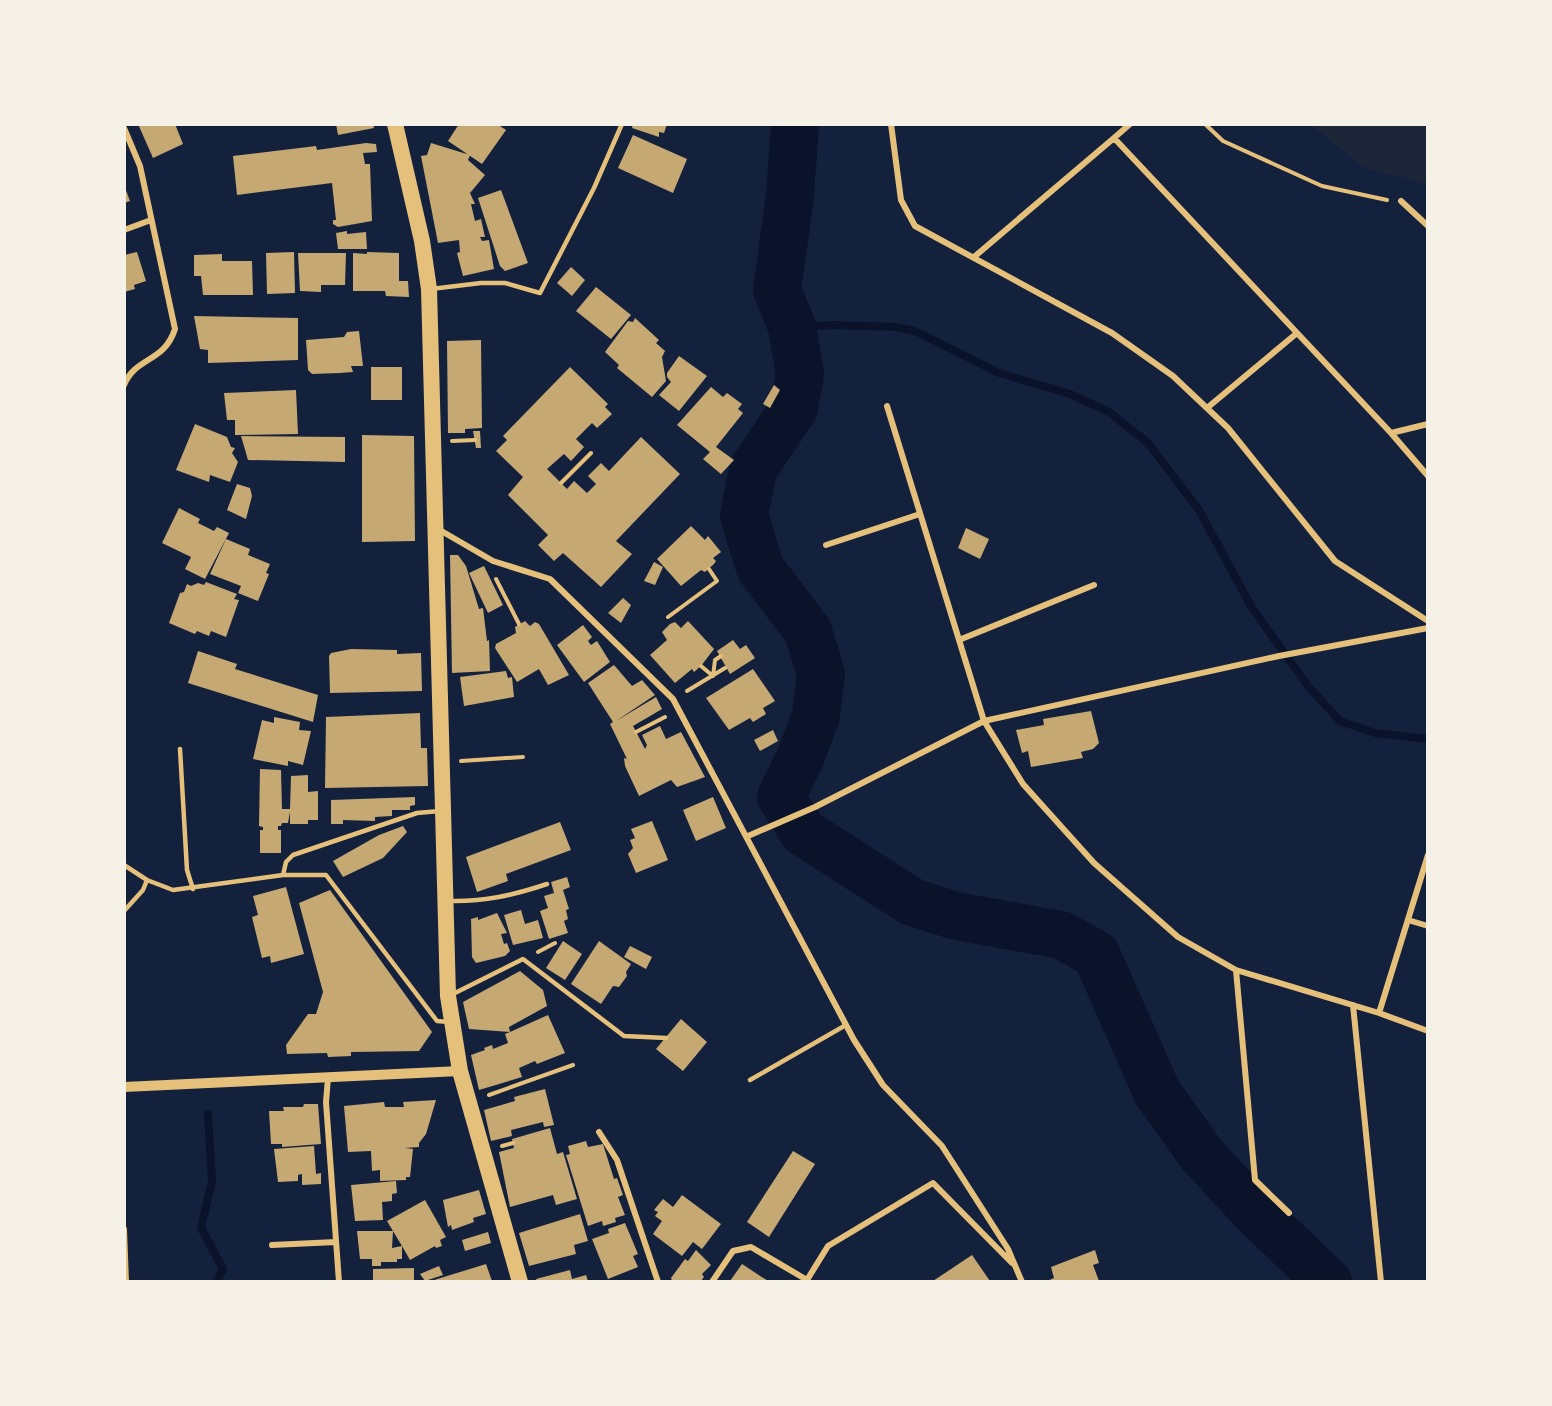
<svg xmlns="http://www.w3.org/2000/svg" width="1552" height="1406" viewBox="0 0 1552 1406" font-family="'Source Sans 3',sans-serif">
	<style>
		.green { fill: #1d2539 }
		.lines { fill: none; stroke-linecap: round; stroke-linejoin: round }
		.stream { stroke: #0b132b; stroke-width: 8 }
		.river { stroke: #0b132b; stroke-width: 48 }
		.building { fill: #c6a872 }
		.path { stroke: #e5c07b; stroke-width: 4 }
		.service { stroke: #e5c07b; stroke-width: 4.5 }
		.minor { stroke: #e5c07b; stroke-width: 6 }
		.tertiary { stroke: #e5c07b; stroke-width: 10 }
		.trunk { stroke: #e5c07b; stroke-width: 16 }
	</style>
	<rect width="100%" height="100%" fill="#14213d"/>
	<path class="green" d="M1312,125H1427V183L1364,168Z"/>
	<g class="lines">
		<path class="stream" d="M792,327L836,325L896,327L915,331L999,373L1070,394L1109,412L1148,443L1199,510L1252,608L1308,686L1340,721L1375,733L1428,739
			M208,1114L212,1181L201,1228L223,1269L216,1282"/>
		<path class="river" d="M795,124L790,196L777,290L792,327L800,374L794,408L753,469L744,515L760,568L808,631L821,674L816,716L800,758L781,797L803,832L912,902L956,916L1061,935L1096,954L1157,1092L1202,1155L1254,1211L1328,1282"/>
	</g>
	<path class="building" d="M138,124H175L183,144L153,158Z
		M336,124H373L374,128L338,135Z
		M459,124H497L506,130L482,164L448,141Z
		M633,124H667L664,133L659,132V137L632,128Z
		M633,135L687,159L673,193L618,168Z
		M366,143L376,144L377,152L363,153L365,164H370L372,221L338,227L333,224V220H336L332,183L237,195L233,156L316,146L317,150Z
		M431,143L470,155L468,160L485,175L470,193L475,204H471L475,221L481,219L485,237H480L482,241L489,240L494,269L463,276L457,253L460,252L459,240L438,243L421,156L427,155Z
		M124,185L130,201L124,203Z
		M501,190L528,263L505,271L500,266L478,198Z
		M347,231V234L366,232L367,249H338L336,233Z
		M137,252L146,281L134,285L135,289L124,292V255Z
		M294,252L295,293L267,294L266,253Z
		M367,252L399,253V281H408L409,297L386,296L385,291H353V253L367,254Z
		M298,253H346L345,285H321V292L300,291Z
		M222,254V261H252L253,295H203L201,276H194V255Z
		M571,267L585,280L572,296L557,283Z
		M596,287L631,315L611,339L576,311Z
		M194,316L298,318V360L208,363V350L200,349Z
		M635,318L659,340L656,343L665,351L662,357L666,381L652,397L617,368L619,365L605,352L628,321L633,322Z
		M359,331L363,366H351L353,372L340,373L312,374L308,370L306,340L344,337L347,332Z
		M481,340L482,428L465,429V433H448L447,341Z
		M679,356L707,376L679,411L659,395L671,382L667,377V373Z
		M371,367H402V400H371Z
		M570,367L608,404L605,407L612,414L597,428L592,423L576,439L584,447L571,461L564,454L547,469L567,489L574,481L587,493L596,484L588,476L601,463L609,471L641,437L680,474L616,541L632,554L601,587L563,553L554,561L538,545L548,535L508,495L523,477L496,451L507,440L503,436Z
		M774,385L780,390L770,408L763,404Z
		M711,387L723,397L727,393L742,404L738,409L743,413L716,447L734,460L721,474L703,459L710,452L677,425Z
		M296,390L298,434L235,435V420H227L224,393Z
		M195,424L227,437L231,447L235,448L232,453L238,462L230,482L210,475L209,482L176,470Z
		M473,431H480L481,448H476Z
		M362,435L414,436L415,541L362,542Z
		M241,436L345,437V462L248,460Z
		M237,484L250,488L252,496L246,519L227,510Z
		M179,508L200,519L198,523L214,531L217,527L229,533L205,579L185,569L191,557L162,543Z
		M691,526L705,540L708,536L721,552L713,558L716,561L714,564L705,572L701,570L681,586L657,559Z
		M966,528L989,539L980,559L958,548Z
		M226,539L250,549L248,555L270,564L266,573L269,574L258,601L238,593L241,586L210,574Z
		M450,555H458L466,566L479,609L483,608L487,641L489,640L490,671L452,673Z
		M654,562L663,567L655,585L644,581Z
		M484,566L503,605L488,613L469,573Z
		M206,582L237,594L234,599L239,600L226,637L211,631L209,636L197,631L195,634L169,623L180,593L184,592L187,584L191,586L198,583L204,585Z
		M623,598L631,605L621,623L608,613Z
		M525,621L530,626L535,622L539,624L569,675L548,685L539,669L517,682L495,648L496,644L516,633L515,627Z
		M688,621L714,649L701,666L694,672L692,669L675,683L650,655L667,640L662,632L670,624L675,622L681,628Z
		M583,625L592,637L588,641L591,645L597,641L610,662L584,682L557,645Z
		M733,640L740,649L746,645L755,658L730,674L717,651Z
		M351,649L397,650V654L421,653L422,691L330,693L329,656L331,653Z
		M198,651L237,664L235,669L318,695L313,722L188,683Z
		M614,665L632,686L642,680L655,695L616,721L656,697L662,709L633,726L645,749L647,745L642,735L660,726L666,739L681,732L705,777L677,787L671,780L639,796L625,766L624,758L627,759L610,724L613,722L588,683Z
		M753,669L775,701L763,708L766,714L753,722L750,718L729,730L706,698Z
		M506,671L508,678L512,677L514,697L464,706L460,677Z
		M1091,711L1099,743L1093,749L1081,752L1083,758L1031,767L1028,751L1022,753L1016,730L1044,725L1043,719Z
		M420,713L421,748H427L428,786L325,788L326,717Z
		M274,717L300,722L299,730L311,731L303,765L288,761V766L253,759L262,720L274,723Z
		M773,730L778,741L760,751L754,740Z
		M260,769L281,770L282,809H290L291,776L308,775V792L318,791V820H308V824H290V812L288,823H282L281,826H278V830H281V853H260V830H263V827L259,826Z
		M415,797V805L410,806V810H392V816L375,817V821L343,820V824H331V800Z
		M713,797L726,828L696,841L683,810Z
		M652,821L668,860L636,873L628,854L633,848L630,840L635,838L631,829Z
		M560,822L571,850L506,874L508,881L477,892L466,857Z
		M403,826L407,832L383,858L343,877L333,861L379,835Z
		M567,877L570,887L563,890L569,909L566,910L568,919L564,921L568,933L549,939L540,911L548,908L544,896L554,893L551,882Z
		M286,887L304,954L271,963L270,956L262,958L252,917L258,915L253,896Z
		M330,890L432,1032L419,1051L351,1052V1056L328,1057L327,1053L287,1054L286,1045L308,1014H316L323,992L299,903Z
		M521,910L525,924L538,920L543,938L513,945L504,915Z
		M497,913L507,933L501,934L504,944L507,943L510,951L505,956L476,963L472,957L471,919L478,917V920Z
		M563,941L582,954L565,980L546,968Z
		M599,941L631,964L626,972L627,976L619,987L613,986L601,1004L571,984Z
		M630,946L652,957L646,969L624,957Z
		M520,971L543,990L547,1006L509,1027L510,1032L548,1015L565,1053L537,1064L535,1061L519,1068L522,1077L479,1090L471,1055L485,1050L484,1048L492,1045L493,1049L508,1043L505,1034L510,1032L469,1029L463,1002Z
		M681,1019L707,1042L683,1071L656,1049Z
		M545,1089L554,1125L544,1127L543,1122L511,1130L512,1136L491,1141L484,1110L515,1101L514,1097Z
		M436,1100L426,1134L419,1143V1147L405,1148L413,1149L410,1177H406V1180L380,1181V1170L372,1171L371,1151L348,1152L344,1106L384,1102L385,1107H404L403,1102Z
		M304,1104H318L321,1144L282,1147V1144H271L269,1111H284L283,1107H303Z
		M550,1128L557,1154L563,1152L577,1199L556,1205L553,1195L510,1207L499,1152L514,1148L512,1139Z
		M586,1141L588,1147L603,1144L614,1179L617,1178L623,1195L618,1197L625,1215L615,1218L616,1222L603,1226L602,1221L588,1226L566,1155L570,1154L568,1146Z
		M314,1146L316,1174L321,1173V1184L302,1185V1174L298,1175V1181L278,1182L274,1149Z
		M793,1151L815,1164L769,1237L747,1222Z
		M396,1181L397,1193L392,1194V1201L382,1202L383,1220L355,1221L351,1185Z
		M479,1190L486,1214L473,1218L474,1222L452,1230L451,1225L448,1227L443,1200Z
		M682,1195L721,1224L702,1249L693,1242L682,1256L653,1234L662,1221L655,1216L658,1212L654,1210L663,1199L673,1207Z
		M425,1200L446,1237L440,1240L442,1246L436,1248L435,1246L410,1260L402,1246V1259H397V1262H381V1266H372V1259H360L357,1231H393L392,1248L402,1246L387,1221Z
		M580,1214L588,1241L574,1245L576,1254L529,1266L519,1233Z
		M625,1223L638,1254L633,1256L638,1267L608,1279L592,1239L609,1233L608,1229Z
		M488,1232L491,1243L465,1251L462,1240Z
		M696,1250L711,1265L702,1274L704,1277L701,1281H672L671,1278L685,1259L688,1261Z
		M1095,1250L1099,1263L1093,1265L1099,1281H1047L1054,1278L1051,1267Z
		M972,1255L990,1281H933Z
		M486,1264L492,1281H431Z
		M742,1264L768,1281H730Z
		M439,1266L443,1275L425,1281L420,1274Z
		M414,1268V1281H373V1269Z
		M570,1270L572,1279L586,1275L588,1281H537L536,1279Z"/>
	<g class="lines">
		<path class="path" d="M1205,124L1223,141L1322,186L1387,200
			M452,441L475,440
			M561,483L591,453
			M496,579L519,624
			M668,617L717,581L709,569
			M701,666L713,676L715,660L721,656
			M687,691L725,668
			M636,732L665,717
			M461,761L523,757
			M538,952L555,943
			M489,1095L573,1065
			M502,1146L513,1143"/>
		<path class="service" d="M431,289L481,283H505L540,293L594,188L622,124
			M180,749L187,870L193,889
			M124,865L147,880L173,890L283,875H326L437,1021L450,1022
			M283,875L286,862L293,855L417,813L440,811
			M449,901C484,902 514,895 547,884
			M124,911L143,890L147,880
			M453,994L523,959L624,1036L666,1038
			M750,1080L846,1025"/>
		<path class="minor" d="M891,124L901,200L915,226L1112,333L1173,376L1228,428L1335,561L1428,621
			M124,128L140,166L175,329C164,363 136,356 124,385
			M1114,138L1130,124
			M1401,201L1428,226
			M124,230L151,220
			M974,257L1114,138L1391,433L1428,424
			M887,406L984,721L1023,784L1094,863L1178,937L1236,970L1379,1013L1428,1031
			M1207,408L1297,333
			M1391,433L1428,476
			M438,529L493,561L550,579L673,699L854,1040L883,1085L942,1146L1008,1249L1022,1282
			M826,545L920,514
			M959,640L1094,585
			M748,836L815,807L984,721L1279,656L1428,628
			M1408,920L1428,926
			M1236,970L1255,1180L1289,1213
			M1353,1005L1381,1282
			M1379,1013L1428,855
			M328,1078L326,1102L339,1282
			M599,1132L617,1160L658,1282
			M124,1229L126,1282
			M272,1245L336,1242
			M712,1282L733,1251L751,1247L807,1280L828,1246L933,1183L1012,1263"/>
		<path class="tertiary" d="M124,1087L460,1071"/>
		<path class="trunk" d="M395,124L422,241L429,289L448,996L460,1071L520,1282"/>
	</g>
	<rect width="1552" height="1406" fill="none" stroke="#f6f1e7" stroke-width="252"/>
</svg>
